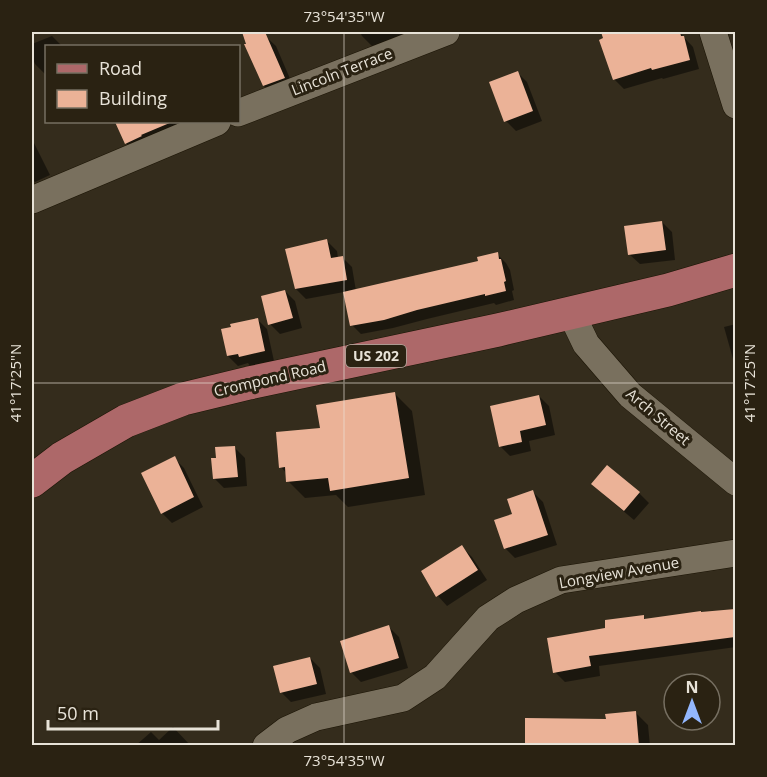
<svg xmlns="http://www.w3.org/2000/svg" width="767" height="777" viewBox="0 0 767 777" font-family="'Open Sans',sans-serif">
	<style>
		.shadow { fill: #0007 }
		.building { fill: #ebb297 }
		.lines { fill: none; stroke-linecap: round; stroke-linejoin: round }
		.minor-casing { stroke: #1b1405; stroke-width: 28 }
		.primary-casing { stroke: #1b1405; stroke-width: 34 }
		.minor { stroke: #79705e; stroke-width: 27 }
		.primary { stroke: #ad6869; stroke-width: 33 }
		.ticks { fill: none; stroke: #e8e3d8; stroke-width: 1.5; stroke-opacity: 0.45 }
		.labels { text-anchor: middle; stroke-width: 6; stroke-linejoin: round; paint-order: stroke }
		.shield { fill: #2a2212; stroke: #afa99d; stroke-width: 1.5 }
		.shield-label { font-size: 14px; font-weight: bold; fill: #e8e3d8 }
		.street-label { font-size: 15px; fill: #e8e3d8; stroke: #2a2212 }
		.neatline { fill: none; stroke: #e8e3d8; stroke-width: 2 }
		.ticks-label { font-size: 15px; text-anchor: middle; fill: #e8e3d8 }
	</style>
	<rect width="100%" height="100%" fill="#342c1c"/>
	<path class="shadow" d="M244,32H261L276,46L294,88L274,95L264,86Z
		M360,32H408L409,34L372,46L362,36Z
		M607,32H679L693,47L699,69L663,79L662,78L624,89L614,79L603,33Z
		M52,36L62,46H46V73L45,74L35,64L32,57V44Z
		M517,72L527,82L542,121L516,131L506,121Z
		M117,122H204L135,152L126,143Z
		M32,139L50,175L35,182L32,179Z
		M662,222L672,232L675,260L640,264L630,255Z
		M327,241L337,251L338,258L342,257L352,267L356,291L480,262L497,254L506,263L510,270L514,290L512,291L514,300L496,305L494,303L427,319L393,328L361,334L352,325L344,292L306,299L296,289Z
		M285,291L295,301L302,328L280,334L270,324Z
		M257,319L267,329L274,361L250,366L248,363L238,366L228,356Z
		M736,324V361L733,359L724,327Z
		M395,394L412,411L425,495L348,507L336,495L305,498L288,481L287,474L281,467L322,430Z
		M539,396L549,406L555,435L529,441L531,451L510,456L500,446Z
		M235,448L245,458L247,486L224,488L214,478L218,459Z
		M174,458L184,468L203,507L172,523L162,513Z
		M533,492L543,502L557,545L515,558L505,548L514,515Z
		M639,493L649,503L634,520L603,494Z
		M462,547L472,557L487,580L447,606L438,596Z
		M736,610V647L599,666L600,676L565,682L555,672L607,629L643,617L646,620Z
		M389,627L399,637L408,668L361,682L351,672Z
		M310,658L320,668L326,694L291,702L281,692Z
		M635,712L648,725L650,746H527Z
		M173,727L191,746H135L151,732L159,740Z"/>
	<path class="building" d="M242,32H265L285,78L263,86L244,44H246Z
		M601,32H680L681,36H684L690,60L652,70L651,68L613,80L599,40L603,38Z
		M518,71L533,111L504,122L489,82Z
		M115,122H172L141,135L142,136L125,144Z
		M662,221L666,250L628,255L624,226Z
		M327,239L331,258L343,256L347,280L295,289L285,249Z
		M498,252L499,259H501L506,281L504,282L506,291L485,296V294L417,310L384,320L350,326L343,292L478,261L477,257Z
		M285,290L293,318L268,325L261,296Z
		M258,318L265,351L239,357L238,354L227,356L221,329L231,327L230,324Z
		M395,392L409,478L330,491L328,478L286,482L285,467L279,468L276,432L320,428L316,405Z
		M539,395L546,425L520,431L522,442L499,447L490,406Z
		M235,446L238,477L213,479L211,458H216L215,447Z
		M175,456L194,497L161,514L141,473Z
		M607,465L640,492L624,511L591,484Z
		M533,490L548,535L504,549L494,520L512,514L507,499Z
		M462,545L478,570L436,597L421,571Z
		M735,609V637L589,656L591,666L553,673L547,638L605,628V620L644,615V619L701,611V612Z
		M389,625L399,658L350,673L340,641Z
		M310,657L317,684L280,693L273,666Z
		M636,711L639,746H525V718L606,719L605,714Z"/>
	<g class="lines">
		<defs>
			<path id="minor" d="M713,32L736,105
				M238,113L446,32
				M32,200L217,122
				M571,313L586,344L630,395L736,482
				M266,746L287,730L316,717L403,698L435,677L488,618L516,600L561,580L736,553"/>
			<path id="primary" d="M32,481L62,458L126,421L183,399L249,383L498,330L668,290L736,270"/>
		</defs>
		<use href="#minor" class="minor-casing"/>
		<use href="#primary" class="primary-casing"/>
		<use href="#minor" class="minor"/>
		<use href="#primary" class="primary"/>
	</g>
	<path class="ticks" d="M344,32V746M32,383H736"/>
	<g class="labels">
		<rect class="shield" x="346" y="345" width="60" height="22" rx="4.5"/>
		<g class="shield-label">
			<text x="376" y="361">US 202</text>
		</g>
		<g class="street-label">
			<text transform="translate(342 72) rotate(-21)" y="5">Lincoln Terrace</text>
			<text transform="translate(270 379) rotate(-13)" y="5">Crompond Road</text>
			<text transform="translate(658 417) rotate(40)" y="5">Arch Street</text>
			<text transform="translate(619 573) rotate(-10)" y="5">Longview Avenue</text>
		</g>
	</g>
	<rect width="767" height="777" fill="none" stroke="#2a2212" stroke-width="66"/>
	<rect x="45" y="45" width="195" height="78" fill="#2a2212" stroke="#766f61" stroke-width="1.5"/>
	<rect x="57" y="64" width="30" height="9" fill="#ad6869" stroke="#766f61" stroke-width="1.5"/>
	<text x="99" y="75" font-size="18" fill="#e8e3d8">Road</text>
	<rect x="57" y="90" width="30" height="18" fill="#ebb297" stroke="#766f61" stroke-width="1.5"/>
	<text x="99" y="105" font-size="18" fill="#e8e3d8">Building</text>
	<g transform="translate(692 702)"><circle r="28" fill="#2a2212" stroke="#766f61" stroke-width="1.5"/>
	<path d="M0-4.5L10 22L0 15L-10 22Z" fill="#93b7fd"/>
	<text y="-9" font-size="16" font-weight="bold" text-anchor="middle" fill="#e8e3d8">N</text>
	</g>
	<path d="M48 720v9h170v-9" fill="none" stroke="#e8e3d8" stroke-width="3"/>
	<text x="57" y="720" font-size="18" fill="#e8e3d8" stroke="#2a2212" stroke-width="4.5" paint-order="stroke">50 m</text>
	<rect x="33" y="33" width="701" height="711" class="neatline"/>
	<g class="ticks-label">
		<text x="344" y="22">73°54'35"W</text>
		<text transform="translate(16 383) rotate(-90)" y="5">41°17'25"N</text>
		<text transform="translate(750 383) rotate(-90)" y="5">41°17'25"N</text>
		<text x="344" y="766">73°54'35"W</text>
	</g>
</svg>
